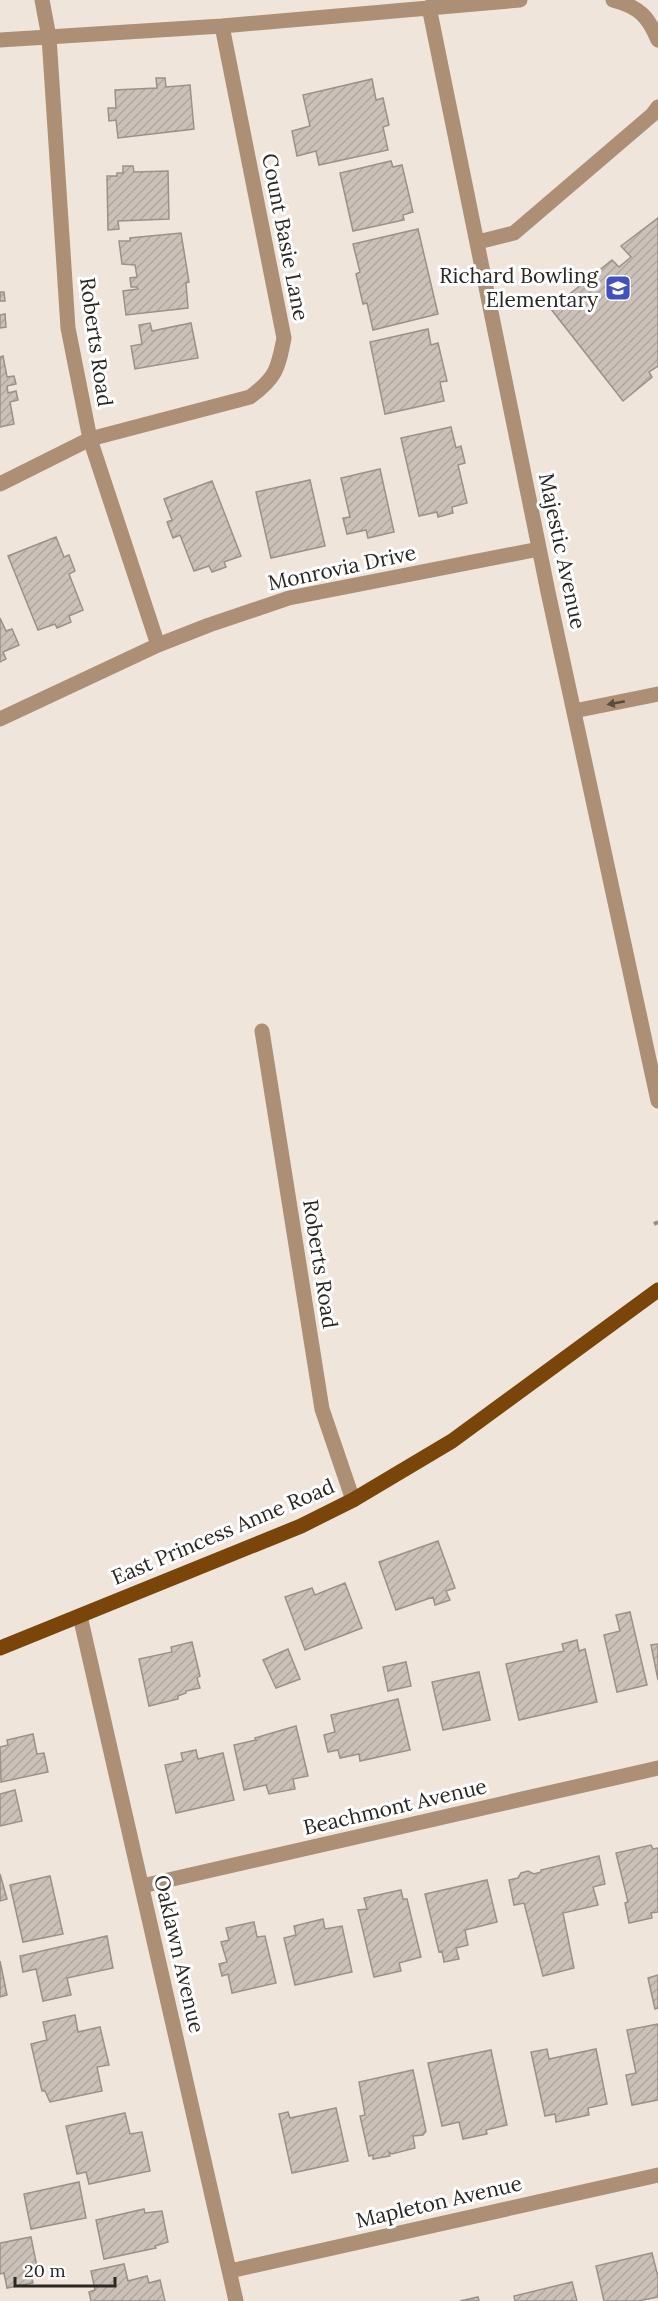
<svg xmlns="http://www.w3.org/2000/svg" width="658" height="2301" viewBox="0 0 658 2301" font-family="Lora,serif">
	<style>
		.building { fill: url(#building-hatch); stroke: #9b9188; stroke-width: 1.5 }
		.lines { fill: none; stroke-linecap: round; stroke-linejoin: round }
		.path { stroke: #948c85; stroke-width: 4; stroke-dasharray: 4.5 3; stroke-linecap: butt }
		.minor { stroke: #ad8f75; stroke-width: 15 }
		.major { stroke: #794509; stroke-width: 15 }
		.oneway { fill: #584b40 }
		.labels { text-anchor: middle; stroke-width: 6; stroke-linejoin: round; paint-order: stroke }
		.street-label { font-size: 21px; fill: #2b2723; stroke: #fff }
		.poi-label { font-size: 21px; fill: #2b2723; stroke: #fff; text-anchor: end }
	</style>
	<defs>
		<pattern id="building-hatch" width="6" height="6" patternUnits="userSpaceOnUse" patternTransform="scale(1.5)"><rect width="6" height="6" fill="#ccc1b8"/><path d="M-1 1l2-2M0 6l6-6M5 7l2-2" fill="none" stroke="#afa69e"/></pattern>
	</defs>
	<rect width="100%" height="100%" fill="#f0e5db"/>
	<path class="building" d="M156,78H165L166,87L190,85L194,129L118,138L116,120L109,121L108,108H116L115,90L157,88Z
		M372,79L376,100L383,98L389,125L383,127L388,150L319,165L316,151L297,156L292,131L310,126L303,95Z
		M391,161L393,167L402,165L413,212L403,215L404,220L353,231L340,173Z
		M123,166H133L134,172L168,171L169,219L118,221L119,229L108,230L107,176H117V173H123Z
		M658,218V366L649,372L652,377L623,401L551,309L612,260L619,267L631,257L621,246Z
		M418,229L438,314L373,330L367,303L363,304L356,274L360,272L353,244Z
		M181,233L189,282L186,283L188,308L126,315L123,291L138,289L137,287H131L130,278L137,277L135,265L122,264L119,241H130V238Z
		M0,292H4L5,301H0Z
		M5,314L6,327L0,328V315Z
		M150,323L152,331L191,323L198,358L135,369L131,346L142,344L139,325Z
		M428,329L431,345L438,343L447,381L440,382L444,401L385,414L370,342Z
		M3,356L7,377L14,376L16,384L7,386L8,393L16,391L18,400L10,402L14,424L0,427V357Z
		M451,427L456,448L461,446L465,463L458,465L467,503L452,507L453,513L438,517L437,512L419,516L401,438Z
		M380,469L394,532L368,538L366,530L347,534L343,518L350,517L341,478Z
		M310,480L325,546L271,558L256,492Z
		M212,481L241,556L224,562L226,567L212,572L209,566L194,571L180,535L173,538L167,522L172,520L164,499Z
		M56,537L64,557L69,555L75,571L69,574L83,610L69,616L71,622L57,628L55,624L38,630L8,556Z
		M0,618L6,631L12,629L19,645L3,652L6,659L0,662Z
		M438,1541L455,1588L446,1591L450,1600L435,1605L433,1597L396,1610L379,1562Z
		M345,1583L362,1628L305,1650L285,1597L312,1588L315,1595Z
		M630,1612L647,1685L617,1692L604,1635L620,1631L616,1615Z
		M577,1640L579,1651L585,1649L597,1702L519,1720L506,1664L564,1651L562,1644Z
		M192,1642L200,1676L197,1678L200,1688L186,1691V1693L178,1696V1699L149,1706L139,1659L172,1652L171,1647Z
		M658,1644V1680L651,1645Z
		M288,1649L300,1679L276,1688L263,1660Z
		M406,1662L411,1686L388,1691L383,1667Z
		M479,1672L490,1720L443,1730L432,1682Z
		M398,1699L410,1750L360,1761L359,1754L340,1758L338,1750L328,1752L324,1735L335,1732L331,1715Z
		M296,1726L308,1776L293,1779L295,1789L269,1794L266,1785L244,1790L234,1745L256,1740L255,1738Z
		M33,1734L37,1754L44,1753L48,1772L1,1782L0,1747L8,1745L7,1740Z
		M196,1750L198,1759L223,1753L234,1800L176,1813L165,1765L183,1761L181,1753Z
		M15,1790L22,1821L0,1826V1794Z
		M651,1845L653,1849L658,1848V1912L651,1913L652,1918L629,1923L625,1903L628,1902L616,1853Z
		M599,1856L605,1884L593,1887L598,1905L563,1913L574,1968L543,1976L524,1903L514,1905L509,1880L518,1878L521,1873L528,1871L534,1874L541,1872V1870Z
		M0,1874L7,1899L0,1901Z
		M50,1876L63,1934L23,1942L10,1885Z
		M487,1880L497,1922L465,1930L468,1945L456,1948L459,1959L444,1962L442,1951L439,1952L425,1894Z
		M401,1890L403,1899H407L421,1957L399,1963L401,1971L374,1977L358,1910L367,1909L364,1898Z
		M323,1919L325,1929L342,1926L352,1972L295,1985L284,1938L296,1935L294,1926Z
		M254,1922L257,1937L265,1936L276,1983L232,1993L228,1974L222,1976L219,1964L227,1962L221,1942L229,1940L226,1928Z
		M107,1936L113,1968L67,1978L71,1995L43,2001L36,1969L23,1972L20,1956Z
		M0,1961L7,1995L0,1997Z
		M658,1975V2008L655,2009L648,1978Z
		M75,2015L78,2032L100,2027L109,2065L97,2067L102,2091L50,2102L45,2091H42L31,2044L47,2040L43,2022Z
		M658,2024V2100L632,2105L626,2075L636,2073L627,2030Z
		M547,2049L549,2059L596,2049L607,2104L588,2108L589,2115L556,2122L555,2114L545,2116L531,2052Z
		M491,2050L507,2125L486,2130L487,2134L463,2139L459,2122L442,2126L428,2063Z
		M413,2070L426,2131L423,2135L413,2136L415,2148L392,2154L389,2152L390,2156L373,2159V2155L369,2156L360,2116L365,2115L359,2082Z
		M336,2108L348,2161L292,2173L279,2114L288,2112L290,2118Z
		M125,2113L130,2134L142,2132L150,2171L89,2184L86,2172L77,2174L66,2126Z
		M79,2182L86,2218L31,2229L24,2194Z
		M144,2209L145,2213L162,2211L168,2242L155,2246L156,2248L104,2259L96,2220Z
		M31,2237L37,2267L30,2268L33,2283L7,2288L4,2273L0,2274V2243Z
		M652,2253L658,2277V2297L638,2301H604L596,2266Z
		M124,2264L128,2281L147,2276L149,2283L160,2280L165,2301H91L89,2292L95,2290L91,2271Z
		M572,2282L577,2301H515L514,2296Z
		M478,2297L479,2301H460Z"/>
	<g class="lines">
		<path class="path" d="M654,1224L658,1222"/>
		<path class="minor" d="M42,0L49,37L68,328L90,439L158,645
			M613,0C639,7 648,16 658,40
			M429,7L548,592L658,1101
			M0,40L222,26L520,0
			M478,242L514,233L652,115L658,107
			M0,484L90,439L250,397C276,378 278,369 284,338L222,26
			M574,711L658,694
			M0,719L158,645L209,625L289,598L539,549
			M262,1031L322,1409L353,1500
			M80,1616L236,2301
			M142,1886L658,1768
			M230,2271L658,2175"/>
		<path class="major" d="M0,1648L301,1526L353,1500L452,1441L658,1290"/>
	</g>
	<defs><path id="oneway-solid" d="M-6-.8H1V-3.2L6.5 0L1 3.2V.8H-6Z" transform="scale(1.5)"/></defs>
	<use class="oneway" href="#oneway-solid" transform="translate(616 703) rotate(169)"/>
	<defs>
		<symbol id="school-square" viewBox="-11 -11 22 22"><rect x="-9" y="-9" width="18" height="18" rx="4" fill="#4150c4" stroke="#fff"/><path d="M0-5L7-2L0 1L-7-2ZM-4 1L0 2.5L4 1V4Q0 6-4 4Z" fill="#fff"/></symbol>
	</defs>
	<g fill-rule="evenodd">
		<use href="#school-square" x="603" y="273" width="30" height="30"/>
	</g>
	<g class="labels">
		<g class="street-label">
			<text transform="translate(285 237) rotate(79)" y="7">Count Basie Lane</text>
			<text transform="translate(96 342) rotate(82)" y="7">Roberts Road</text>
			<text transform="translate(562 551) rotate(78)" y="7">Majestic Avenue</text>
			<text transform="translate(342 568) rotate(-12)" y="7">Monrovia Drive</text>
			<text transform="translate(320 1264) rotate(81)" y="7">Roberts Road</text>
			<text transform="translate(223 1532) rotate(-23)" y="7">East Princess Anne Road</text>
			<text transform="translate(395 1807) rotate(-13)" y="7">Beachmont Avenue</text>
			<text transform="translate(179 1954) rotate(77)" y="7">Oaklawn Avenue</text>
			<text transform="translate(439 2202) rotate(-13)" y="7">Mapleton Avenue</text>
		</g>
		<g class="poi-label">
			<text x="598" y="283">Richard Bowling<tspan x="598" dy="24">Elementary</tspan></text>
		</g>
	</g>
	<path d="M15 2277v9h100v-9" fill="none" stroke="#2b2723" stroke-width="3"/>
	<text x="24" y="2277" font-size="18" fill="#2b2723" stroke="#ffffff" stroke-width="4.5" paint-order="stroke">20 m</text>
</svg>
